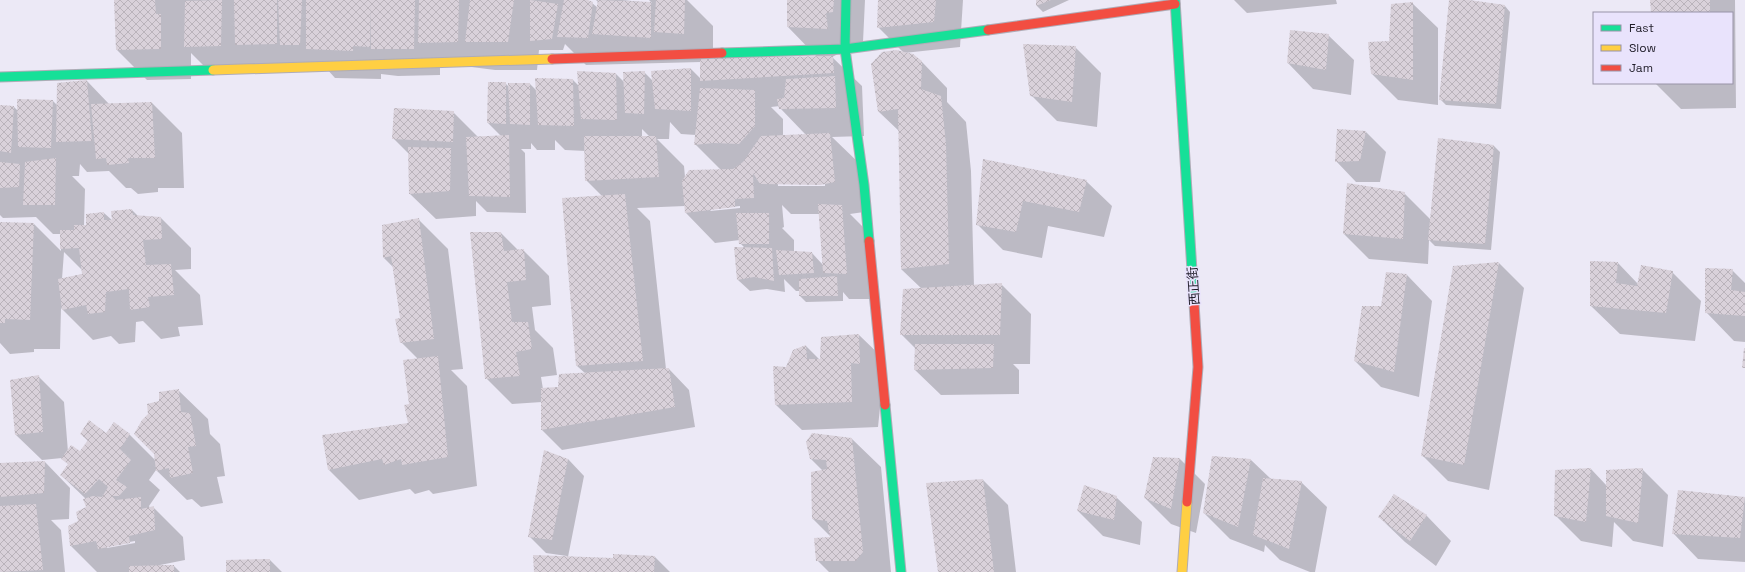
<svg xmlns="http://www.w3.org/2000/svg" width="1745" height="572" viewBox="0 0 1745 572" font-family="'Space Grotesk','Noto Sans SC',sans-serif">
	<style>
		.shadow { fill: #0003; fill-rule: evenodd }
		.building { fill: url(#building-cross-hatch) }
		.lines { fill: none; stroke-linecap: round; stroke-linejoin: round }
		.fast-casing { stroke: #afacb7; stroke-width: 11 }
		.slow-casing { stroke: #afacb7; stroke-width: 11 }
		.jam-casing { stroke: #afacb7; stroke-width: 11 }
		.fast { stroke: #16e098; stroke-width: 9 }
		.slow { stroke: #ffcf43; stroke-width: 9 }
		.jam { stroke: #f24e42; stroke-width: 9 }
		.labels { text-anchor: middle; stroke-width: 3; stroke-linejoin: round; paint-order: stroke }
		.street-label { font-size: 13px; fill: #1f1c28; stroke: #e9e3fc }
	</style>
	<defs>
		<pattern id="building-cross-hatch" width="8" height="8" patternUnits="userSpaceOnUse"><rect width="8" height="8" fill="#d9d1da"/><path d="M0 0l8 8M0 8l8-8" fill="none" stroke="#bab3bb"/></pattern>
	</defs>
	<rect width="100%" height="100%" fill="#ece9f6"/>
	<path class="shadow" d="M115,0H585L592,3L598,8L599,3L596,0H622L652,3L649,0H687L713,26V58H818L788,27V0H865L863,42L832,57L862,86L864,136L832,137L860,164L864,212L850,214L867,231L873,299H849L843,292V301L806,302L800,296V291H796L784,279L785,292L767,289L750,291L738,280L745,248L740,243V240L715,243L686,213L685,206L637,208L650,221L666,369H669L689,390L695,427L562,450L542,430V402L512,404L486,378L501,233L519,251L523,250L549,276L551,305L532,307L535,330L553,348L557,375L541,377L543,389L559,388L586,374L577,366L602,196L586,180V151L565,150L555,140V150H537L531,143V149H521L525,153L526,213L487,212L476,201V216L436,219L410,194L409,154L393,138L453,112L479,138L502,137L488,123L505,83L509,87L530,84L537,91L573,80L580,87L616,74L624,82L644,72L653,81L652,72L691,69L701,79V62L586,65L565,44L563,50H539L537,70H495L440,63V75L398,76L381,74V79L335,78L326,68L213,75L191,53V79L147,80L117,50ZM780,106V108L806,135L783,136V119L771,107ZM670,122L681,134L696,135L695,144L721,170L685,177L684,166L657,139H669ZM642,129L650,137H642ZM778,184H825V186H778ZM782,205L791,214H820L823,265L812,253L794,252V240L782,228L784,227ZM740,206V208L710,211L712,209Z
		M879,0H963L960,47L904,53L878,27Z
		M1037,0H1069L1043,12L1037,6Z
		M1234,0H1336L1337,4L1247,13Z
		M1450,0H1462L1505,6L1510,12L1501,109L1446,105L1440,99Z
		M1651,0H1735L1736,108L1681,109L1655,83H1732V13H1652Z
		M1412,3L1438,28V105L1398,100L1372,74Z
		M1328,35L1354,60L1351,95L1313,89L1288,63Z
		M1075,47L1101,73L1097,127L1057,121L1031,95Z
		M922,62L947,88V102L966,122L971,171L974,286L1001,284L1031,314L1030,364H1013L1019,370V394L941,395L915,370L916,349L901,334L922,289L901,269L900,132L879,112Z
		M87,81L110,105L152,103L182,133L184,188H158V192L138,194L131,188H126L109,171L87,172L80,164L79,176H72L85,189L84,226H87L104,213L113,221L132,210L139,217L161,218L191,248V269L175,270L200,295L203,325L178,327L180,336L161,339L143,321L136,322L135,342L119,344L111,336L93,340L61,308L60,349H34V352L10,354L0,343V223L34,224L61,251V234H53L36,217L3,218L0,215V106L14,107L18,111L53,101L58,106ZM64,252L83,271V274L62,279Z
		M1366,132L1386,152L1380,182H1356L1336,161Z
		M1494,146L1500,152L1491,250L1435,246L1429,240L1428,264L1369,259L1344,234L1404,193L1431,220Z
		M984,160L1086,181L1112,206L1104,237L1048,226L1042,258L1003,250L977,224Z
		M419,220L448,249L463,369L451,370L467,386L477,486L433,494L429,490L415,494L410,489L359,500L329,470L409,423L410,404L418,359L401,342V318L394,268L384,258Z
		M1499,263L1524,288L1489,490L1448,481L1422,455Z
		M1618,263L1638,284L1672,272L1701,301L1695,341L1620,334L1591,306Z
		M1732,270L1745,283V342L1734,341L1706,312Z
		M1407,275L1432,301L1419,397L1381,387L1355,361L1381,307Z
		M859,335L885,360L878,427L802,430L776,405L794,350L806,346L821,361L822,338Z
		M38,376L64,402L68,452L80,453L88,441L81,434L106,435L114,423L130,435L156,461L160,402L178,390L208,419L210,434L220,444L225,476L217,477L223,503L201,507L192,499L187,500L156,470L149,480L160,490L149,506L150,508L153,507L183,537L185,560L160,565L174,566L180,572H97L71,546L69,527L79,521L87,508L86,499L61,475L69,465L62,458L42,460L16,435ZM135,541V543L107,548V546Z
		M852,439L881,467L891,572H829L817,560L832,538L813,519L823,471L811,459Z
		M1213,457L1251,460L1271,479L1301,482L1327,507L1315,572H1310L1280,560L1265,545L1264,552L1230,539L1204,513Z
		M568,459L584,476L568,557L614,559L655,557L670,572H535L567,557V556L546,553L529,536Z
		M1180,459L1205,484L1196,533L1171,524L1145,498Z
		M45,462L70,488L69,519L51,520L61,530L65,572H0V464Z
		M1591,469L1607,486L1642,469L1668,495L1663,547L1633,541L1614,522L1612,547L1581,541L1555,515Z
		M983,480L1008,505L1016,572H939Z
		M1679,491L1745,498V562L1698,559L1673,533Z
		M1116,497L1142,522L1140,545L1103,536L1078,511Z
		M1426,515L1451,541L1436,566L1405,542L1379,517Z
		M270,560L282,572H227V561Z"/>
	<path class="building" d="M114,0H155L156,14H161V49L116,50Z
		M222,0L221,46L184,47L185,1Z
		M234,0H277V44L235,45Z
		M278,0H302L300,45H280Z
		M306,0H415L414,49H371L370,4V47L353,46V51L306,49Z
		M419,0H459L458,42L418,43Z
		M470,0H514L508,42H465Z
		M530,0L558,4L552,39L530,41Z
		M564,0H588L593,2L588,38L557,37Z
		M598,0L651,2V38L592,34Z
		M656,0H685L684,34L654,32Z
		M787,0H834L833,12L826,13L828,29L787,27Z
		M878,0H936L934,22L877,28Z
		M1036,0H1051L1036,6Z
		M1449,0H1469L1505,5L1496,104L1439,100Z
		M1650,0H1710V13H1651Z
		M1413,2V80L1371,74L1368,42L1389,41L1391,4Z
		M1290,30L1329,34L1326,70L1287,63Z
		M1023,44L1076,46L1072,102L1030,96Z
		M896,50L913,54L922,61L921,89L941,96L946,144L949,264L901,269L898,109L878,112L871,64L882,52Z
		M833,56L834,73L700,81V58Z
		M691,68V111L655,109L651,71Z
		M577,71L616,73L617,120L581,119Z
		M645,71L644,114L625,113L623,72Z
		M835,76L836,108L779,109L777,99L784,98L786,79Z
		M535,78L573,79L574,126L538,125Z
		M87,80L92,141L56,142L57,83Z
		M488,82H506V124L487,123Z
		M508,83H530V125L510,124Z
		M700,88L755,90V126L739,144L713,143L694,145Z
		M17,99L53,100L51,148L18,147Z
		M152,102L155,158H128L129,163L107,165L106,158L96,159L91,104Z
		M0,105L14,106L11,153L0,151Z
		M394,108L454,111L453,142L392,139Z
		M1337,129L1366,131L1360,161L1335,162Z
		M830,133L835,182L820,185L760,184L753,173L754,198L735,199V207L685,213L682,181L689,170L733,169L743,162L761,136Z
		M509,135L510,197L469,196L466,137Z
		M584,136H656L659,177L585,181Z
		M1438,138L1494,145L1485,244L1428,240Z
		M408,147L451,148L450,191L409,194Z
		M56,158L55,205H23L25,162Z
		M983,159L1087,180L1079,212L1023,201L1016,232L976,225Z
		M0,162L20,164L19,187L0,188Z
		M1347,183L1405,192L1403,239L1343,234Z
		M625,194L643,361L576,366L562,198Z
		M818,204L842,205L847,274L823,273Z
		M132,209L133,215L161,217L162,239L143,240L146,265L171,264L174,295L148,297L150,307L130,310L129,289L106,292L105,312L88,314L86,305L62,310L58,279L82,274L79,248L60,249V230H74V225H86V214L104,212V220H112L111,211Z
		M736,213H769V244H739Z
		M419,218L434,339L400,343L395,319L400,318L391,256L383,258L382,225Z
		M0,222L34,223L30,320L5,319V323H0Z
		M470,232H501L504,251L524,249L526,280L507,282L512,322H528L532,349L516,352L520,376L485,379Z
		M734,247L772,248L774,281L754,277L737,280Z
		M776,250L812,252L814,273L779,275Z
		M1590,261L1618,262L1616,283L1637,286L1641,265L1673,271L1666,313L1590,306Z
		M1499,262L1464,465L1421,456L1453,266Z
		M1705,268L1733,269L1731,290L1745,292V316L1705,313Z
		M1386,272L1407,274L1394,372L1354,361L1362,306H1381Z
		M837,276L838,296H799V279Z
		M1002,283L1000,335H900L903,289Z
		M859,334L860,364L851,363L852,402L775,405L773,366L786,367L793,350L806,345L807,359H820L821,337Z
		M915,344H994L993,368L914,370Z
		M1744,348H1745V368H1742Z
		M438,356L448,457L402,465L401,459L384,465L382,459L328,470L322,435L408,423L404,405L409,404L403,360Z
		M669,368L675,407L541,430V388L558,387L559,374Z
		M39,375L43,432L15,435L10,380Z
		M179,389L181,412L190,413L196,446L188,447L193,473L170,478L169,468L156,471L154,454L134,434L142,420L148,414L147,404L159,401V392Z
		M89,420L106,433L114,422L130,434L120,449L131,460L116,480L127,487L119,496H112L116,500L141,497V509L154,506L155,530L129,536L130,543L98,549L96,541L70,546L68,526L78,521L76,512L86,507L83,499L93,496L102,497L108,487L99,479L85,494L60,475L68,464L61,459L71,445L80,451L88,440L80,434Z
		M812,433L852,438L863,552L856,561H816L814,538L830,537L827,521L812,519L811,472L827,469L826,460L810,459L806,442Z
		M544,450L568,459L552,540L528,537Z
		M1212,456L1251,459L1238,527L1203,513Z
		M1153,457L1180,458L1171,509L1144,498Z
		M45,461L44,493L0,497V463Z
		M1591,468L1586,522L1554,516L1555,470Z
		M1643,468L1638,523L1606,516V470Z
		M1263,478L1302,481L1289,549L1253,535Z
		M983,479L994,572H938L926,483Z
		M1084,485L1117,496L1114,520L1077,511Z
		M1678,490L1745,497L1740,538L1672,534Z
		M1394,494L1427,515L1410,541L1378,517Z
		M36,504L43,570L0,572V506Z
		M613,554L655,556L654,572H534L533,555L613,558Z
		M270,559V572H226V560Z
		M174,565V572H129V566Z"/>
	<g class="lines">
		<defs>
			<path id="fast" d="M846,0L845,49L864,185L869,241
				M1175,0L1194,303
				M722,53L845,49L988,30
				M0,77L213,70
				M885,405L901,572"/>
			<path id="slow" d="M213,70L552,59
				M1182,572L1187,502"/>
			<path id="jam" d="M988,30L1175,4
				M552,59L722,53
				M869,241L885,405
				M1187,502L1198,367L1194,303"/>
		</defs>
		<use href="#fast" class="fast-casing"/>
		<use href="#slow" class="slow-casing"/>
		<use href="#jam" class="jam-casing"/>
		<use href="#fast" class="fast"/>
		<use href="#slow" class="slow"/>
		<use href="#jam" class="jam"/>
	</g>
	<g class="labels">
		<g class="street-label">
			<text transform="translate(1193 286) rotate(-94)" y="5">西正街</text>
		</g>
	</g>
	<rect x="1593" y="12" width="140" height="72" fill="#e9e3fc" stroke="#9893a7"/>
	<rect x="1601" y="25" width="20" height="6" fill="#16e098" stroke="#9893a7"/>
	<text x="1629" y="32" font-size="12" fill="#1f1c28">Fast</text>
	<rect x="1601" y="45" width="20" height="6" fill="#ffcf43" stroke="#9893a7"/>
	<text x="1629" y="52" font-size="12" fill="#1f1c28">Slow</text>
	<rect x="1601" y="65" width="20" height="6" fill="#f24e42" stroke="#9893a7"/>
	<text x="1629" y="72" font-size="12" fill="#1f1c28">Jam</text>
</svg>
